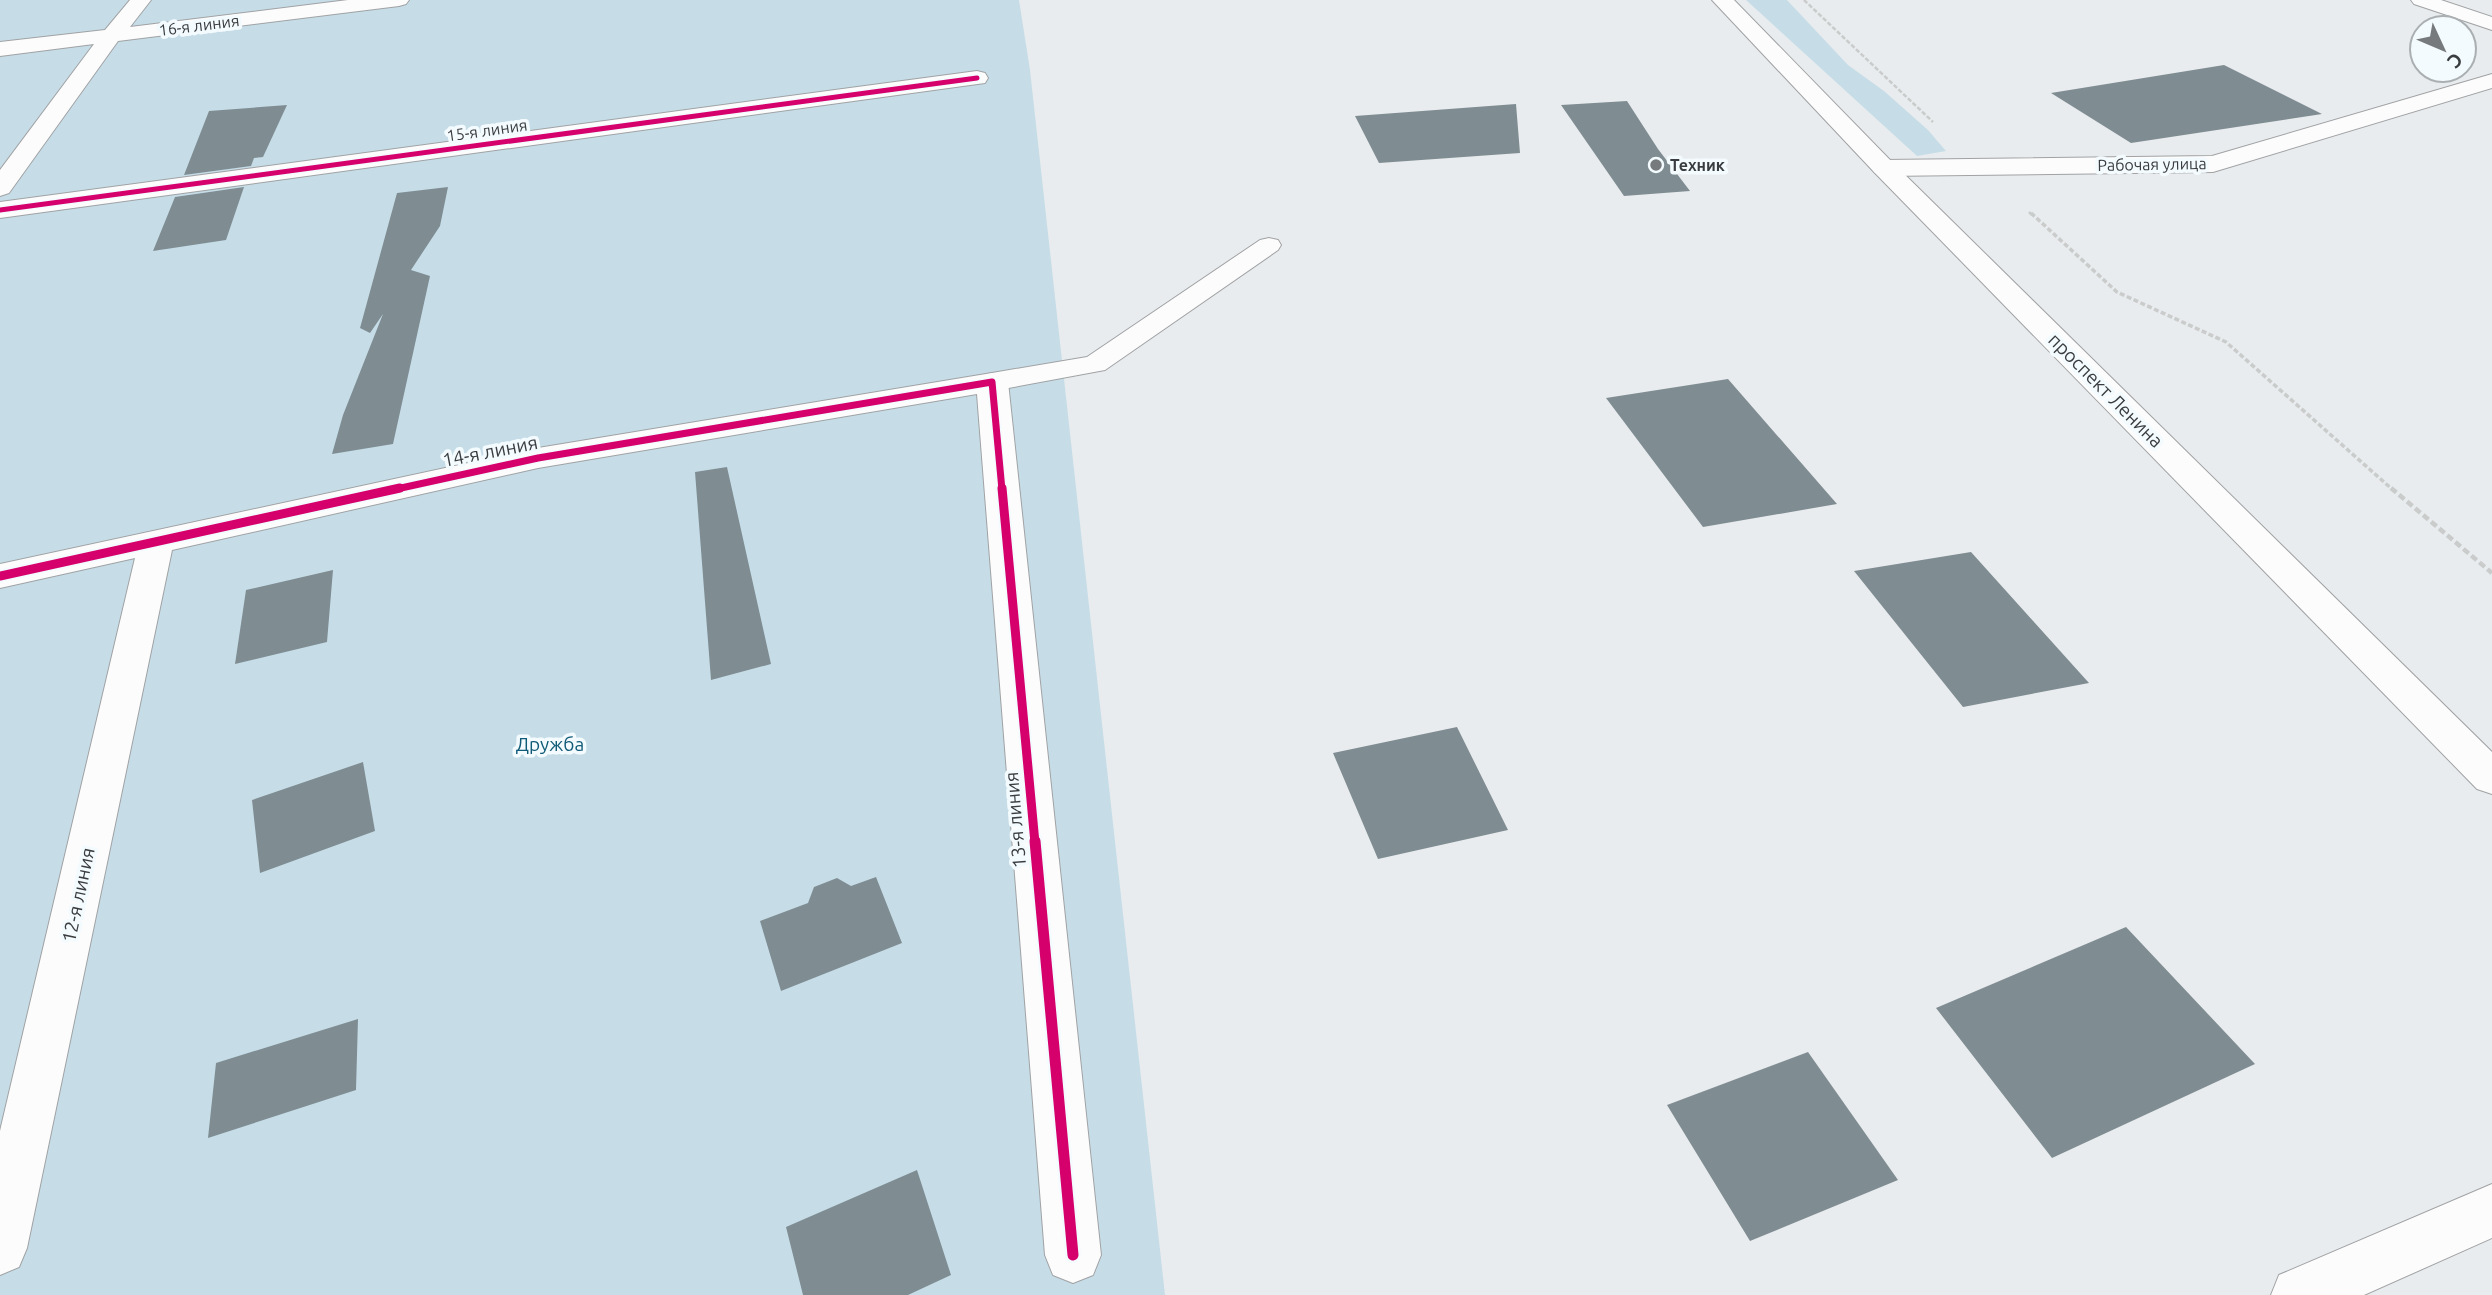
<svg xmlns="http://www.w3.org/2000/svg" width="2492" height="1295" viewBox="0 0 2492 1295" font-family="Ubuntu,sans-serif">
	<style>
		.green { fill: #c6dde8 }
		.building { fill: #7f8d93 }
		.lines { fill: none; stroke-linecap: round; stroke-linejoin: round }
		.service-casing { stroke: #a0a2a4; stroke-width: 2 }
		.minor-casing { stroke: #a0a2a4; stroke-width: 2 }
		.primary-casing { stroke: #a0a2a4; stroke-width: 2 }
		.path-far2 { stroke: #cacccc; stroke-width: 2.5; stroke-dasharray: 4.5 2; stroke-linecap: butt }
		.path-far1 { stroke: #cacccc; stroke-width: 3.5; stroke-dasharray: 5 2.5; stroke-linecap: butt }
		.path { stroke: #cacccc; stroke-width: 4.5; stroke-dasharray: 7 3.5; stroke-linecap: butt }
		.service { fill: #fcfcfc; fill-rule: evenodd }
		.minor { fill: #fcfcfc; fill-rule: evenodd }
		.primary { fill: #fcfcfc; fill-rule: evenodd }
		.cycleway-far3-casing { stroke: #f4fbfe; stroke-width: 8 }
		.cycleway-far2-casing { stroke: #f4fbfe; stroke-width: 10 }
		.cycleway-far1-casing { stroke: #f4fbfe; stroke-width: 13 }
		.cycleway-casing { stroke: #f4fbfe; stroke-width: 16 }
		.cycleway-far3 { stroke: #d6006c; stroke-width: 5 }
		.cycleway-far2 { stroke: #d6006c; stroke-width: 7 }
		.cycleway-far1 { stroke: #d6006c; stroke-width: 9 }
		.cycleway { stroke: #d6006c; stroke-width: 11 }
		.poi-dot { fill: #777a7c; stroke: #f4fbfe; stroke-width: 2.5 }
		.labels { text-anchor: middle; stroke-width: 7; stroke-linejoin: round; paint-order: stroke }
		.far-street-label { font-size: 16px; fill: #3a3d3f; stroke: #f4fbfe }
		.far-poi-label { font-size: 16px; font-weight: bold; fill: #3a3d3f; stroke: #f4fbfe; text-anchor: start }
		.street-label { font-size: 19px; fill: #3a3d3f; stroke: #f4fbfe }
		.park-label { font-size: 19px; fill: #105b77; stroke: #f4fbfe }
	</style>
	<rect width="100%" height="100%" fill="#e9ecee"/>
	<path class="green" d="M0,0H1019L1030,70L1165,1295H0Z
		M1746,0H1787L1848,65L1884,91L1928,130L1946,151L1917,156Z"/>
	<path class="building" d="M2224,65L2322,114L2131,143L2051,93Z
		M1627,101L1658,149L1690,191L1624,196L1561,105Z
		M1516,104L1520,153L1379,163L1355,116Z
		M287,105L263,157L254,158L251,166L184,175L209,111Z
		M244,187L226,240L153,251L175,197Z
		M448,187L440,226L411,270L430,276L393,444L332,454L343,415L383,314L370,333L360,328L397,193Z
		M1728,379L1837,504L1703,527L1606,398Z
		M727,467L771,664L711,680L695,472Z
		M1971,552L2089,683L1963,707L1854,571Z
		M333,570L327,642L235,664L246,590Z
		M1457,727L1508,830L1378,859L1333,753Z
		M363,762L375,831L260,873L252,800Z
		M876,877L902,943L781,991L760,921L808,903L814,887L837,878L851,886Z
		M2126,927L2255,1064L2052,1158L1936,1008Z
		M358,1019L356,1090L208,1138L216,1063Z
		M1808,1052L1898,1180L1750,1241L1667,1105Z
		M917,1170L951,1275L908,1295H803L786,1227Z"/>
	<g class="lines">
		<defs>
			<path id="service" d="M1269,238L1278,240L1281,245L1278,250L1105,370L992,391L982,388L978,382L982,376L992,373L1087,357L1260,240Z"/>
			<path id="minor" d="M130,0H151L130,27L348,0H409L406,4L399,6L118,41L9,193L0,196V170L94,44L0,56V42L105,30Z
				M2411,0H2441L2492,17V30L2414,4Z
				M977,71L985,73L988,78L985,83L0,218V202Z
				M2492,74V88L2213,172L1884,176L1875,173L1871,168L1875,163L1884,160L2212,156Z
				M992,373L1003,375L1008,382L1101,1255L1093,1275L1073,1283L1053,1275L1045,1255L977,394L538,468L172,550L27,1248L19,1267L0,1275V1131L135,558L0,588V564L538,448Z
				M2492,1184V1238L2364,1295H2271L2279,1275Z"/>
			<path id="primary" d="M1712,0H1734L1893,163L2492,752V794L2477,789L1875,173Z"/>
		</defs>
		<use href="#service" class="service-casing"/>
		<use href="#minor" class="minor-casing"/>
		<use href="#primary" class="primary-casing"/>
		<path class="path-far2" d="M1804,0L1933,122
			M2029,212L2032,215"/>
		<path class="path-far1" d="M2031,213L2117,292L2226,342L2393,490"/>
		<path class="path" d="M2391,488L2492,573"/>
		<use href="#service" class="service"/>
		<use href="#minor" class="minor"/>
		<use href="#primary" class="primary"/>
		<defs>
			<path id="cycleway-far3" d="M0,210L977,78"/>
			<path id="cycleway-far2" d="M392,490L538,458L992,382L1002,490"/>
			<path id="cycleway-far1" d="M1002,488L1035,843
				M0,576L400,488"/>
			<path id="cycleway" d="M1035,841L1073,1255"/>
		</defs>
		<use href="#cycleway-far3" class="cycleway-far3-casing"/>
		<use href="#cycleway-far2" class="cycleway-far2-casing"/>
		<use href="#cycleway-far1" class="cycleway-far1-casing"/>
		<use href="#cycleway" class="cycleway-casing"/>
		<use href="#cycleway-far3" class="cycleway-far3"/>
		<use href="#cycleway-far2" class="cycleway-far2"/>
		<use href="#cycleway-far1" class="cycleway-far1"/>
		<use href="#cycleway" class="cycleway"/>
	</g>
	<circle class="poi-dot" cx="1656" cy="165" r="7"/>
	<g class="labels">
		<g class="far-street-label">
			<text transform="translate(199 25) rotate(-7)" y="6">16-я линия</text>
			<text transform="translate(487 130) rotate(-8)" y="6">15-я линия</text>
			<text transform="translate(2152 164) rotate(-1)" y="6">Рабочая улица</text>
		</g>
		<g class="far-poi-label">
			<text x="1670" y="171">Техник</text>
		</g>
		<g class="street-label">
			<text transform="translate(2106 390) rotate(45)" y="7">проспект Ленина</text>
			<text transform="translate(490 451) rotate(-11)" y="7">14-я линия</text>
			<text transform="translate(1015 820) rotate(-95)" y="7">13-я линия</text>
			<text transform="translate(78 895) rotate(-78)" y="7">12-я линия</text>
		</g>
		<g class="park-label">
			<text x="550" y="751">Дружба</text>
		</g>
	</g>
	<g transform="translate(2443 49) rotate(134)"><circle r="33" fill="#f4fbfe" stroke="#aaafb2" stroke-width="2"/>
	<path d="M0-5L12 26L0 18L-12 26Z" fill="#777a7c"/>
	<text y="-10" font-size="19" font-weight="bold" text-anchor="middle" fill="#3a3d3f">С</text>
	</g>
</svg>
